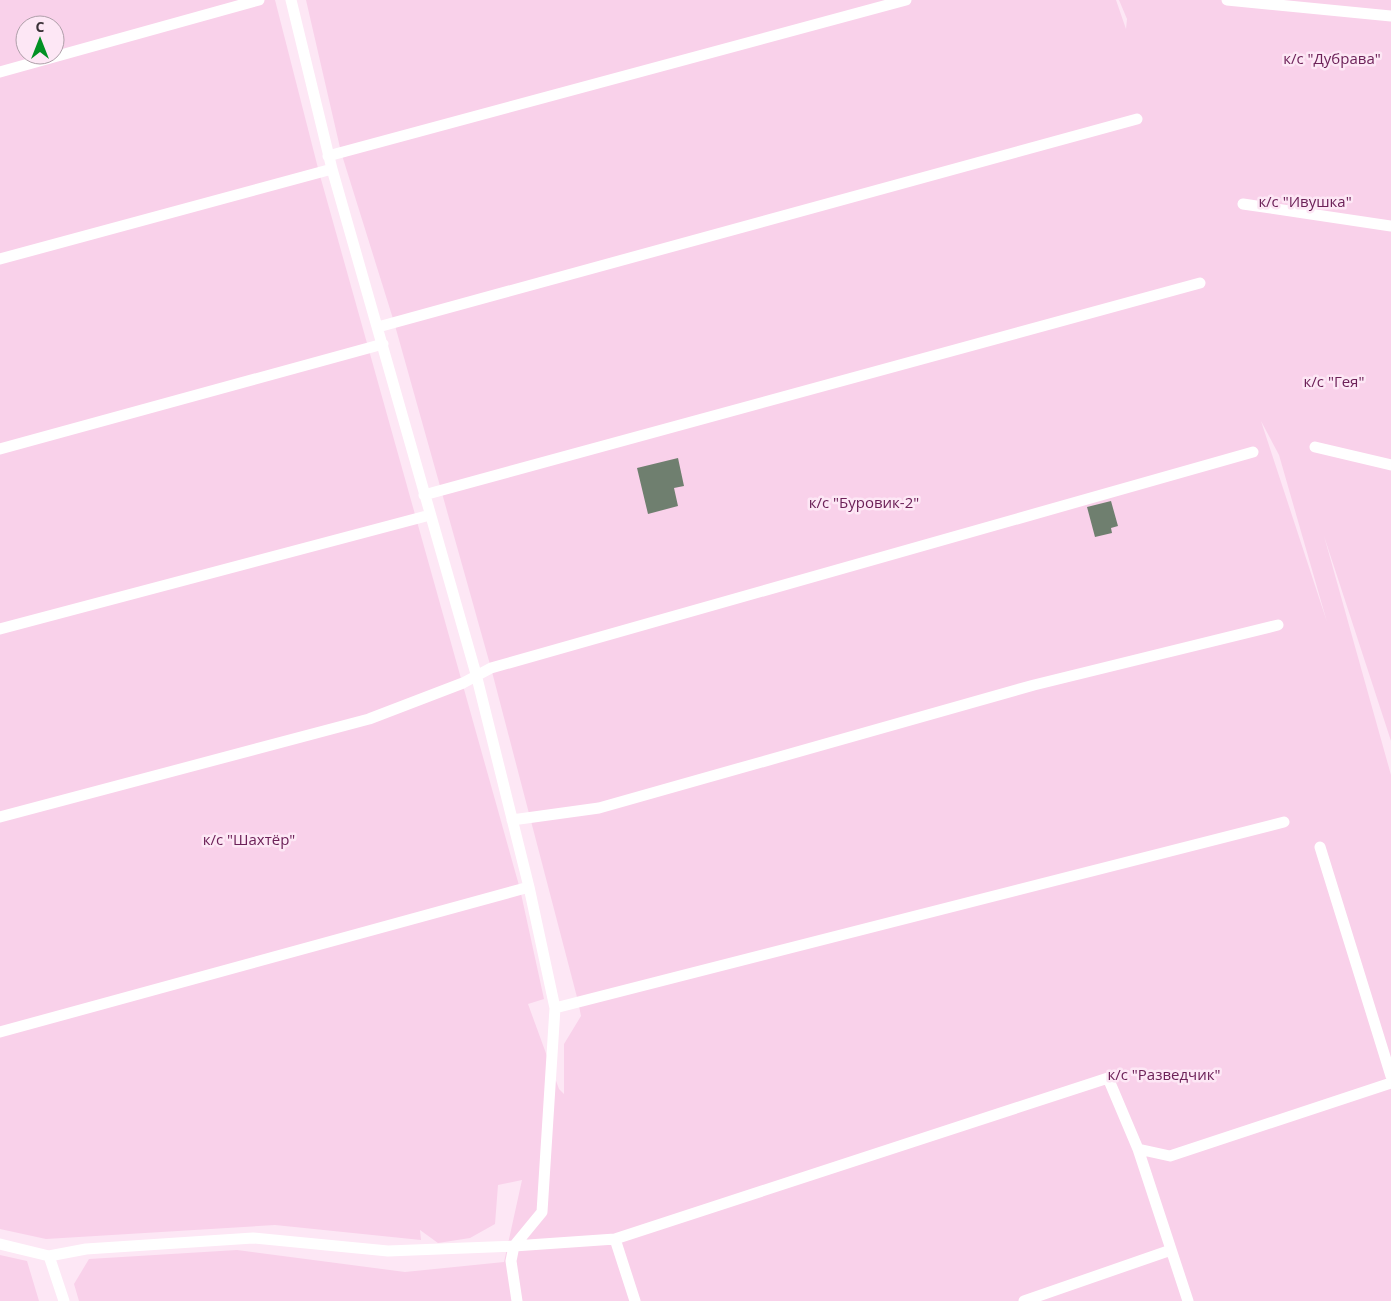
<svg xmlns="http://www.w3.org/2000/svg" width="1391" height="1301" viewBox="0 0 1391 1301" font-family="'Open Sans',sans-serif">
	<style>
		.green { fill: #f9d1ea; fill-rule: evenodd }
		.building { fill: #6f7f6f }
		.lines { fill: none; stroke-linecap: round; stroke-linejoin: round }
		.lane { stroke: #fff; stroke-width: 11 }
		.labels { text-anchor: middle; stroke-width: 5; stroke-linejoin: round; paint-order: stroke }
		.park-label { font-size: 15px; fill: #6c2158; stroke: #fde7f5 }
	</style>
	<rect width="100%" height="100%" fill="#fde7f5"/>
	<path class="green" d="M0,0H275L319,172L520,889L544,999L528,1004L559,1089L564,1094V1044L581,1016L578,1001L491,668L394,322L341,152L306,0H1116L1126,29L1127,19L1119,0H1391V741L1324,536L1391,775V1301H79L74,1284L89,1259L237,1250L405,1272L504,1262L522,1180L498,1185L495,1224L470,1238L438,1243L420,1230L421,1240L275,1225L46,1239L0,1229ZM25,25H55V55H25ZM1261,421L1279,455L1327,622Z
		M0,1255L27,1261L39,1301H0Z"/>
	<path class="building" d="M678,458L684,486L674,488L678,506L648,514L637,468Z
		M1111,501L1118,526L1111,528L1112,533L1095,537L1087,507Z"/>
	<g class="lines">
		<path class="lane" d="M291,0L332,169L476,674L529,887L555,1008L542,1212L514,1246L615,1239L635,1301
			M1227,0L1391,16
			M0,72L259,0
			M328,156L906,0
			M1243,204L1391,226
			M0,259L332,169
			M378,327L1137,119
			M1315,447L1391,465
			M0,449L383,344
			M424,495L1200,283
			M0,629L430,515
			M0,817L369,719L463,683L491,668L1253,452
			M512,820L599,808L1034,685L1278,625
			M1320,847L1391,1076
			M555,1008L1284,822
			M0,1032L529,887
			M1138,1149L1188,1301
			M615,1239L1108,1078L1138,1149L1170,1156L1391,1083
			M0,1244L49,1256L86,1249L253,1238L388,1251L514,1246L511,1261L517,1301
			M49,1256L64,1301
			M1024,1301L1171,1250"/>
	</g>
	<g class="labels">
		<g class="park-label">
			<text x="1332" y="64">к/с "Дубрава"</text>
			<text x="1305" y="207">к/с "Ивушка"</text>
			<text x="1334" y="387">к/с "Гея"</text>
			<text x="864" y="508">к/с "Буровик-2"</text>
			<text x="249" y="845">к/с "Шахтёр"</text>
			<text x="1164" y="1080">к/с "Разведчик"</text>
		</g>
	</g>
	<g transform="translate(40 40)"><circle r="24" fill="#fde7f5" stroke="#af9fa9"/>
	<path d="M0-4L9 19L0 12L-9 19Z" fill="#029023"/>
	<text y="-8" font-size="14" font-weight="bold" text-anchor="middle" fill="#3b3238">С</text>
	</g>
</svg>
